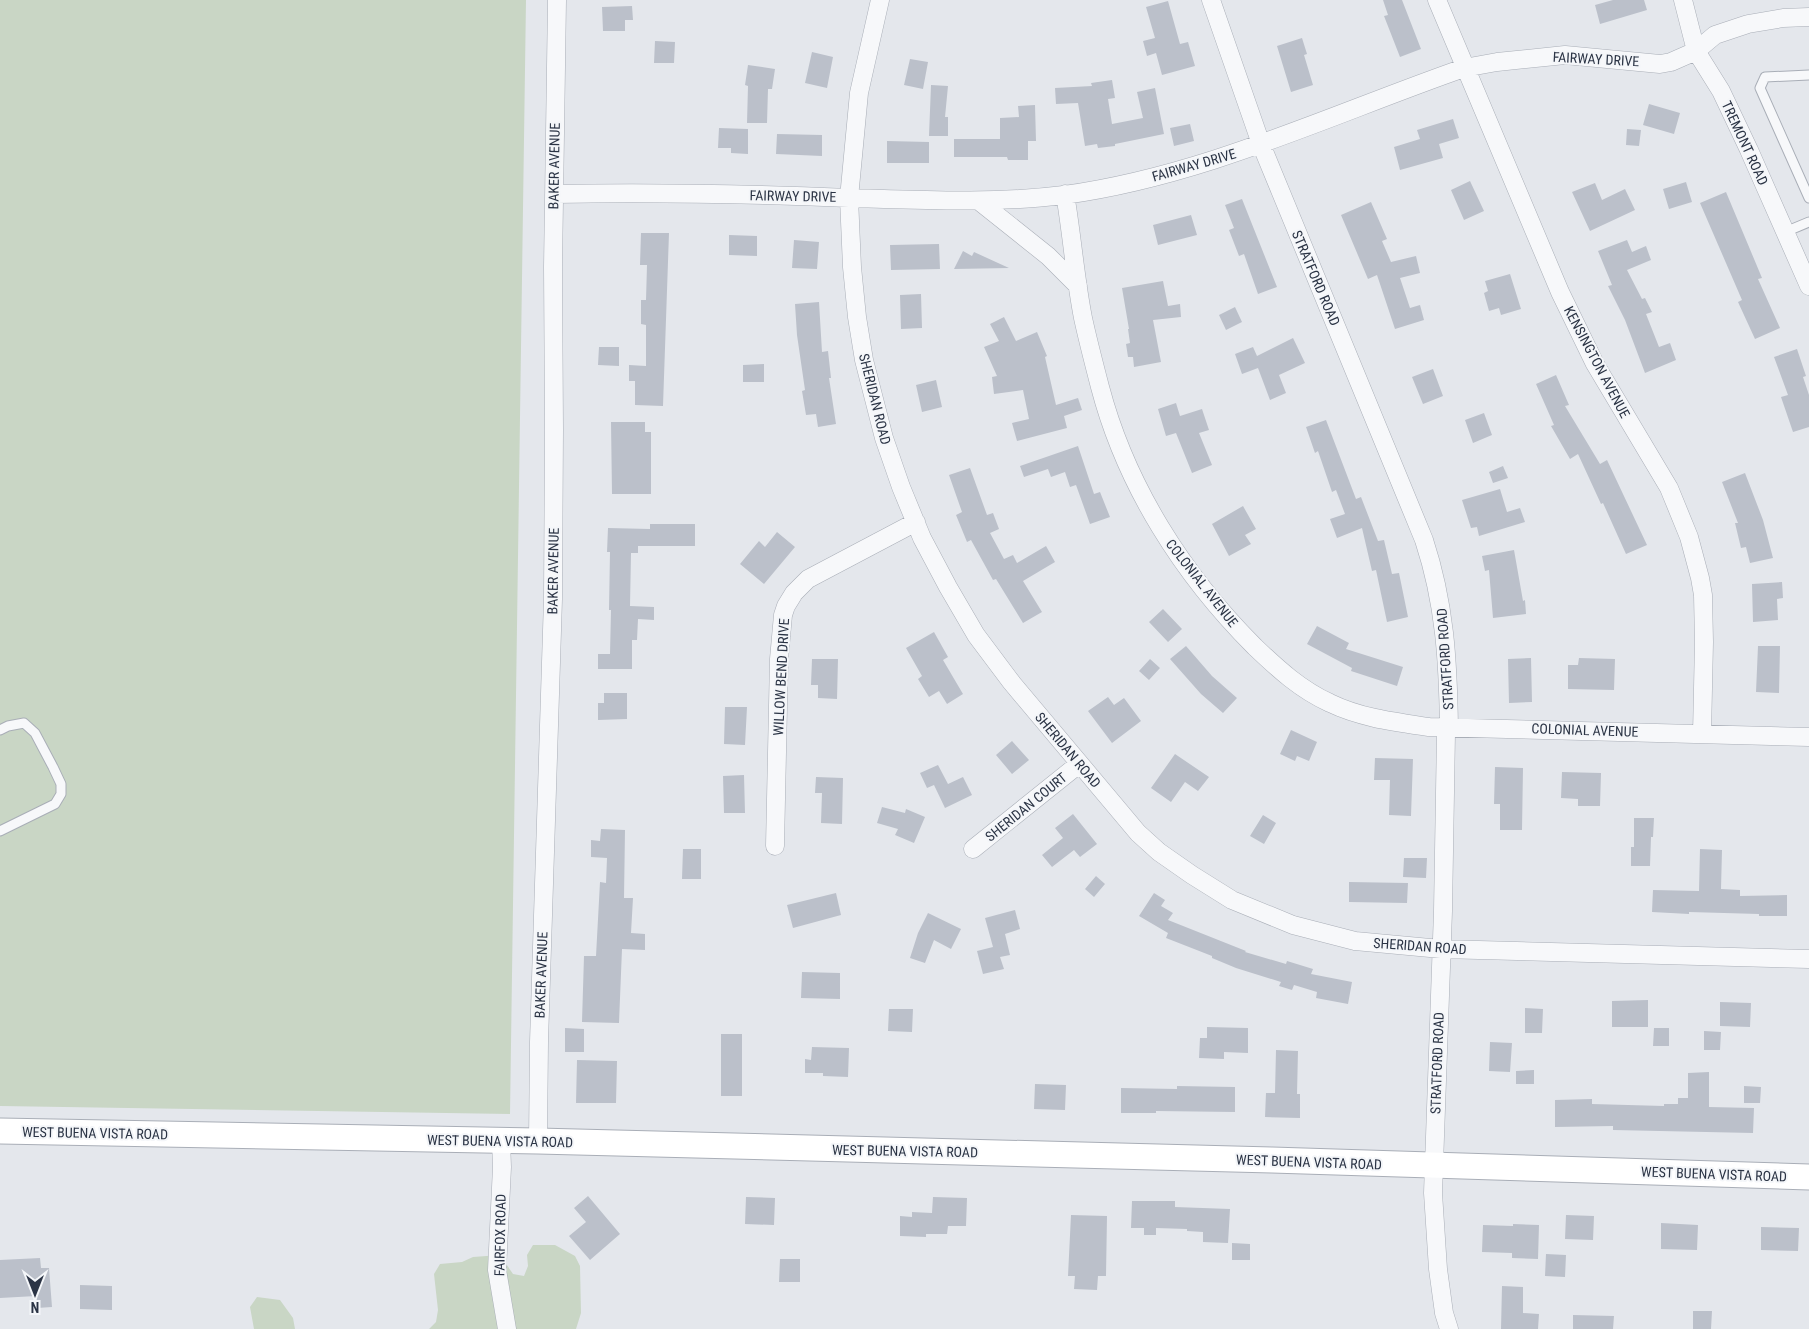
<svg xmlns="http://www.w3.org/2000/svg" width="1809" height="1329" viewBox="0 0 1809 1329" font-family="'Roboto Condensed',sans-serif">
	<style>
		.green { fill: #c9d6c5 }
		.building { fill: #bbc0ca }
		.lines { fill: none; stroke-linecap: round; stroke-linejoin: round }
		.lane-casing { stroke: #a9aeb7; stroke-width: 11 }
		.street-casing { stroke: #a9aeb7; stroke-width: 19 }
		.secondary-casing { stroke: #a9aeb7; stroke-width: 27 }
		.lane { stroke: #f7f8fa; stroke-width: 9 }
		.street { stroke: #f7f8fa; stroke-width: 18 }
		.secondary { stroke: #fff; stroke-width: 25 }
		.labels { text-anchor: middle; stroke-width: 4; stroke-linejoin: round; paint-order: stroke }
		.street-label { font-size: 14px; fill: #2b3445; stroke: #f4f6f9 }
	</style>
	<rect width="100%" height="100%" fill="#e4e7ec"/>
	<path class="green" d="M0,0H526L510,1114L0,1106Z
		M533,1245H555L575,1256L580,1266L581,1313L576,1329H429L436,1322L438,1310L434,1274L440,1264L462,1262L473,1257L500,1255L513,1274L524,1276L528,1266L527,1255Z
		M257,1297L280,1300L293,1318L295,1329H254L250,1307Z"/>
	<path class="building" d="M1383,0H1402L1421,49L1400,57L1384,16L1388,15Z
		M1613,0H1644L1647,10L1600,24L1595,5Z
		M1168,1L1180,44L1188,42L1195,66L1162,75L1156,53L1147,56L1143,41L1155,38L1146,7Z
		M632,6L633,20H625V31H603L602,7Z
		M1302,38L1307,54L1304,55L1313,85L1291,92L1277,46Z
		M655,41L675,42L674,63H654Z
		M812,52L833,57L827,88L805,83Z
		M910,59L928,62L923,89L904,85Z
		M748,65L775,69L772,89H768L767,123H747L748,86L745,85Z
		M1112,80L1115,98L1108,99L1112,124L1143,118L1137,92L1155,88L1164,134L1115,144V146L1098,148L1097,144L1085,146L1078,103L1056,104L1055,88L1092,86L1091,83Z
		M931,85L948,86L945,117H948V136H929Z
		M1649,104L1680,113L1674,134L1643,125Z
		M1035,105L1036,141H1028V160H1008L1007,157H954V139H1000V118L1019,117L1018,106Z
		M1453,119L1459,138L1439,144L1443,158L1400,170L1394,147L1420,139L1417,130Z
		M1190,124L1194,141L1174,146L1170,128Z
		M719,128L748,129V154L731,153V148H718Z
		M1627,129L1641,130L1639,146L1626,145Z
		M777,134L822,135V156L776,154Z
		M887,141L929,142V163H887Z
		M1470,181L1484,211L1464,220L1451,190Z
		M1686,182L1692,202L1669,209L1663,189Z
		M1595,183L1602,200L1625,189L1635,210L1590,231L1572,192Z
		M1726,192L1762,278L1758,279L1780,328L1755,339L1738,302L1742,300L1700,203Z
		M1242,199L1277,287L1258,294L1244,254L1239,256L1229,230L1234,228L1225,205Z
		M1371,202L1387,239L1382,241L1391,262L1416,256L1420,273L1400,278L1410,308L1420,305L1424,320L1395,329L1377,275L1368,279L1341,215Z
		M1191,215L1197,235L1158,245L1153,225Z
		M641,233H669L663,406L635,405V381H629V365L646,366V325L641,324V300H646L647,265H640Z
		M729,235L757,236V256L729,255Z
		M794,240L819,242L817,269L792,268Z
		M1627,240L1632,252L1646,246L1651,260L1627,270L1642,299L1645,298L1652,312L1646,314L1659,347L1670,343L1676,360L1645,373L1625,320L1608,286L1612,285L1598,251Z
		M939,244L940,269L891,270L890,245Z
		M963,251L972,256L974,252L1009,268L954,269Z
		M1510,274L1521,309L1501,315L1499,308L1489,311L1484,293L1488,291L1485,281Z
		M1163,281L1168,306L1180,304L1181,317L1153,320L1161,362L1134,367L1133,357H1128L1126,344L1130,343L1128,329H1129L1122,288Z
		M921,294L922,328L901,329L900,295Z
		M819,302L822,352L828,351L831,378H829L836,424L818,427L816,414L806,415L802,391L805,390L797,335L795,304Z
		M1235,307L1242,322L1226,330L1219,315Z
		M1004,317L1016,341L1037,332L1047,356L1045,357L1056,405L1078,398L1082,410L1064,416L1067,428L1017,441L1012,423L1029,419L1023,390L994,394L992,377L997,376L984,347L999,341L990,324Z
		M1293,338L1305,363L1279,375L1286,393L1270,400L1258,368L1242,374L1235,354L1253,347L1257,356Z
		M599,347H619V366L598,365Z
		M1797,349L1806,376L1803,377L1809,395V427L1793,432L1781,397L1788,395L1774,357Z
		M764,364V382H743V365Z
		M1433,369L1443,396L1423,404L1412,377Z
		M1556,375L1569,405L1565,406L1600,464L1607,460L1647,545L1626,554L1603,503L1601,504L1578,454L1570,459L1551,426L1554,425L1536,384Z
		M936,380L942,407L922,412L916,385Z
		M1176,403L1180,416L1202,409L1209,430L1199,433L1212,465L1192,473L1176,433L1166,436L1158,409Z
		M1484,413L1492,435L1473,443L1465,420Z
		M1326,420L1356,499L1361,497L1378,541L1384,540L1392,574L1399,573L1408,617L1387,622L1376,570L1372,571L1362,528L1337,538L1330,519L1345,514L1336,490L1332,492L1318,451L1315,453L1306,427Z
		M611,422H645V432H651V494H612Z
		M1078,446L1094,494L1100,492L1110,517L1090,524L1076,485L1070,487L1065,472L1051,477L1048,469L1024,477L1020,466Z
		M1503,466L1508,478L1493,483L1489,472Z
		M970,468L987,515L993,513L999,529L990,533L1004,559L1013,555L1017,563L1046,546L1055,562L1023,581L1042,612L1023,623L996,579L993,580L971,540L967,542L956,515L962,512L949,475Z
		M1745,473L1763,520L1773,558L1750,563L1746,547L1741,548L1735,523H1738L1722,482Z
		M1500,489L1507,512L1520,508L1525,522L1479,536L1477,527L1471,528L1462,500Z
		M1243,506L1256,529L1245,535L1251,544L1229,556L1212,524Z
		M650,524H695V546H638V553H631L630,606L654,607V620L638,619L637,640H632V669H598V654H610L611,610H609L610,552H607L608,528L650,529Z
		M777,532L795,547L764,584L740,564L759,541L765,547Z
		M1514,550L1523,601L1525,600L1526,614L1493,618L1489,570L1485,571L1482,556Z
		M1782,582L1783,598L1777,599L1778,620L1753,622L1752,584Z
		M1163,609L1182,629L1168,642L1149,622Z
		M1317,626L1349,643L1346,649L1403,667L1397,686L1351,671L1352,668L1307,644Z
		M934,632L948,657L943,660L963,694L947,704L939,691L929,697L918,679L922,676L906,648Z
		M1186,646L1212,676L1237,698L1223,713L1201,694L1170,659Z
		M1758,646H1780L1779,693L1756,692Z
		M1531,658L1532,702L1509,703L1508,659Z
		M1579,658L1615,659L1614,690L1568,689V665H1578Z
		M812,659H838L837,699L818,698V685H811Z
		M1150,659L1160,668L1149,680L1139,671Z
		M604,693H627V719L598,720V703H604Z
		M1108,697L1114,705L1124,698L1141,721L1112,743L1088,711Z
		M725,707H747L745,745L724,744Z
		M1291,730L1317,742L1309,761L1297,756L1295,761L1280,754Z
		M1012,741L1029,760L1012,774L996,755Z
		M1175,754L1209,777L1198,791L1185,782L1171,802L1151,788Z
		M1375,758L1413,759L1411,816L1389,815L1390,780H1374Z
		M938,765L948,784L963,777L972,795L945,808L934,785L927,788L920,773Z
		M1495,767L1523,768L1522,830H1500V804H1494Z
		M1562,772L1601,773L1600,806H1578V799L1561,798Z
		M744,775L745,813H724L723,776Z
		M816,777L843,778L842,824L821,823L822,793H815Z
		M882,807L905,813L906,809L925,817L914,843L895,835L898,829L877,823Z
		M1073,814L1097,844L1080,857L1074,850L1052,867L1042,855L1063,838L1055,828Z
		M1263,815L1276,823L1264,844L1250,836Z
		M1634,818H1654L1653,837H1651L1650,866H1631V847H1634Z
		M601,829L625,830L624,898H633L631,933L645,934V950L622,949L619,1023L582,1022L584,956H596L600,882L606,883L607,858L591,857V840L600,841Z
		M683,849H701V879H682Z
		M1700,849L1722,850L1721,889L1740,890V896L1787,895V916H1759V914L1689,912V914L1652,912L1653,890L1699,891Z
		M1404,858H1427L1426,878L1403,877Z
		M1096,876L1105,884L1094,897L1085,889Z
		M1349,882L1408,883L1407,903L1349,902Z
		M836,893L841,915L793,928L787,905Z
		M1154,893L1165,900L1161,906L1173,913L1168,920L1246,951L1245,952L1286,964L1287,961L1313,969L1311,974L1352,982L1348,1004L1316,998L1317,992L1294,985L1292,990L1279,986L1281,982L1236,968L1212,958V956L1166,938L1168,933L1139,916Z
		M1015,910L1020,929L1005,934L1010,955L1000,957L1004,969L983,974L977,951L993,947L985,918Z
		M928,913L961,929L951,949L934,940L925,963L910,958L918,933Z
		M802,972L840,973V999L801,998Z
		M1648,1000V1027H1612V1001Z
		M1720,1002L1751,1003L1750,1027L1720,1026Z
		M1525,1008L1543,1009L1542,1033H1525Z
		M889,1009H913L912,1032L888,1031Z
		M1207,1027L1248,1028V1053L1224,1052V1059L1199,1058L1200,1038H1207Z
		M565,1028L584,1029V1052H565Z
		M1654,1028H1669V1046H1653Z
		M1704,1031L1721,1032L1720,1050H1704Z
		M721,1034H742V1096H721Z
		M1490,1042L1512,1043L1510,1072L1489,1071Z
		M812,1047L849,1048L848,1077L823,1076V1073H805V1059L811,1060Z
		M1276,1050L1298,1051L1297,1094H1300V1118L1265,1117L1266,1093H1275Z
		M577,1060L617,1061L616,1103H576Z
		M1534,1070V1084H1516V1071Z
		M1709,1072V1107L1754,1108L1753,1133L1613,1130V1126L1555,1127V1100L1592,1099V1104L1664,1106V1104H1678V1098H1688V1073Z
		M1035,1084L1066,1085L1065,1110L1034,1109Z
		M1177,1086L1235,1087V1112L1156,1111V1113H1121V1088L1177,1089Z
		M1744,1086L1761,1087L1760,1103H1744Z
		M588,1196L620,1234L590,1260L569,1236L586,1222L574,1208Z
		M746,1197L775,1198L774,1225L745,1224Z
		M933,1197L967,1198L966,1226H948L947,1234H926V1237L900,1236V1216L912,1217V1212L932,1213Z
		M1132,1201H1175V1207L1230,1209L1228,1243L1203,1242V1232L1187,1231V1229L1156,1228V1235H1144V1228H1131Z
		M1071,1215L1107,1216L1106,1276H1098L1097,1290L1074,1289L1075,1276H1068Z
		M1566,1215L1594,1216L1593,1240L1565,1239Z
		M1661,1223L1698,1225L1697,1250L1661,1249Z
		M1513,1224L1539,1225L1538,1259L1512,1258V1253L1482,1252L1483,1225L1513,1226Z
		M1761,1227L1799,1228L1798,1251L1761,1250Z
		M1232,1243L1250,1244V1260H1232Z
		M1546,1254L1566,1255L1565,1277L1545,1276Z
		M40,1258L41,1268H49L52,1307L37,1308L36,1296L0,1298V1260Z
		M780,1259H800V1282H779Z
		M80,1285L112,1286V1310L80,1309Z
		M1502,1286L1523,1287V1313L1539,1314L1538,1329H1501Z
		M1693,1311H1712L1711,1329H1693Z
		M1573,1315L1614,1316L1613,1329H1573Z"/>
	<g class="lines">
		<defs>
			<path id="lane" d="M1809,75L1765,77L1760,88L1809,198
				M1785,232L1809,222
				M0,730L8,726L24,723L35,733L53,767L61,784V794L55,804L0,831"/>
			<path id="street" d="M880,0L859,93L849,198L852,267L857,317L864,360L884,438L901,487L922,538L948,587L976,635L1012,683L1138,833L1159,852L1192,875L1232,900L1293,925L1355,941L1441,949L1809,959
				M1211,0L1261,144L1424,540C1445,604 1448,661 1449,728L1446,733L1443,911L1433,1193L1438,1269L1444,1313L1449,1329
				M1437,0L1560,292L1595,364L1669,488L1689,537L1700,578L1703,595L1704,642L1702,734
				M1683,0L1696,51L1721,91L1749,150L1809,286
				M554,194C652,192 751,194 849,198C920,200 992,204 1064,195C1204,176 1332,114 1464,68L1497,62L1565,55L1660,64L1671,62L1696,51L1715,35L1748,24L1783,18L1809,17
				M1065,194C1072,235 1075,277 1083,318C1088,341 1094,364 1100,387C1126,486 1183,575 1255,647C1278,669 1301,690 1330,703C1361,718 1395,722 1429,727L1809,737
				M979,201L1048,256L1078,286
				M775,846L779,659L783,615L786,606L794,593L808,579L916,522
				M973,849L1079,764
				M501,1141L502,1167L497,1270L507,1329
				M538,1141L539,1042L553,599L554,430L553,267L557,0"/>
			<path id="secondary" d="M0,1131L538,1141L1272,1160L1809,1177"/>
		</defs>
		<use href="#lane" class="lane-casing"/>
		<use href="#street" class="street-casing"/>
		<use href="#secondary" class="secondary-casing"/>
		<use href="#lane" class="lane"/>
		<use href="#street" class="street"/>
		<use href="#secondary" class="secondary"/>
	</g>
	<g class="labels">
		<g class="street-label">
			<text transform="translate(1596 59) rotate(3)" y="5">FAIRWAY DRIVE</text>
			<text transform="translate(1745 143) rotate(65)" y="5">TREMONT ROAD</text>
			<text transform="translate(1194 165) rotate(-16)" y="5">FAIRWAY DRIVE</text>
			<text transform="translate(554 166) rotate(-89)" y="5">BAKER AVENUE</text>
			<text transform="translate(793 196) rotate(1)" y="5">FAIRWAY DRIVE</text>
			<text transform="translate(1316 278) rotate(67)" y="5">STRATFORD ROAD</text>
			<text transform="translate(1597 362) rotate(62)" y="5">KENSINGTON AVENUE</text>
			<text transform="translate(875 399) rotate(76)" y="5">SHERIDAN ROAD</text>
			<text transform="translate(553 571) rotate(-89)" y="5">BAKER AVENUE</text>
			<text transform="translate(1202 583) rotate(52)" y="5">COLONIAL AVENUE</text>
			<text transform="translate(1445 659) rotate(-94)" y="5">STRATFORD ROAD</text>
			<text transform="translate(781 677) rotate(-87)" y="5">WILLOW BEND DRIVE</text>
			<text transform="translate(1585 730) rotate(2)" y="5">COLONIAL AVENUE</text>
			<text transform="translate(1068 750) rotate(50)" y="5">SHERIDAN ROAD</text>
			<text transform="translate(1026 807) rotate(-39)" y="5">SHERIDAN COURT</text>
			<text transform="translate(1420 946) rotate(4)" y="5">SHERIDAN ROAD</text>
			<text transform="translate(541 975) rotate(-88)" y="5">BAKER AVENUE</text>
			<text transform="translate(1437 1063) rotate(-88)" y="5">STRATFORD ROAD</text>
			<text transform="translate(95 1133) rotate(1)" y="5">WEST BUENA VISTA ROAD</text>
			<text transform="translate(500 1141) rotate(1)" y="5">WEST BUENA VISTA ROAD</text>
			<text transform="translate(905 1151) rotate(1)" y="5">WEST BUENA VISTA ROAD</text>
			<text transform="translate(1309 1162) rotate(2)" y="5">WEST BUENA VISTA ROAD</text>
			<text transform="translate(1714 1174) rotate(2)" y="5">WEST BUENA VISTA ROAD</text>
			<text transform="translate(500 1235) rotate(-89)" y="5">FAIRFOX ROAD</text>
		</g>
	</g>
	<g transform="translate(35 1294) rotate(180)" stroke="#f4f6f9" stroke-width="4" paint-order="stroke">
	<path d="M0-4L9 19L0 12L-9 19Z" fill="#2b3445"/>
	<text y="-8" font-size="14" font-weight="bold" text-anchor="middle" fill="#2b3445">N</text>
	</g>
</svg>
